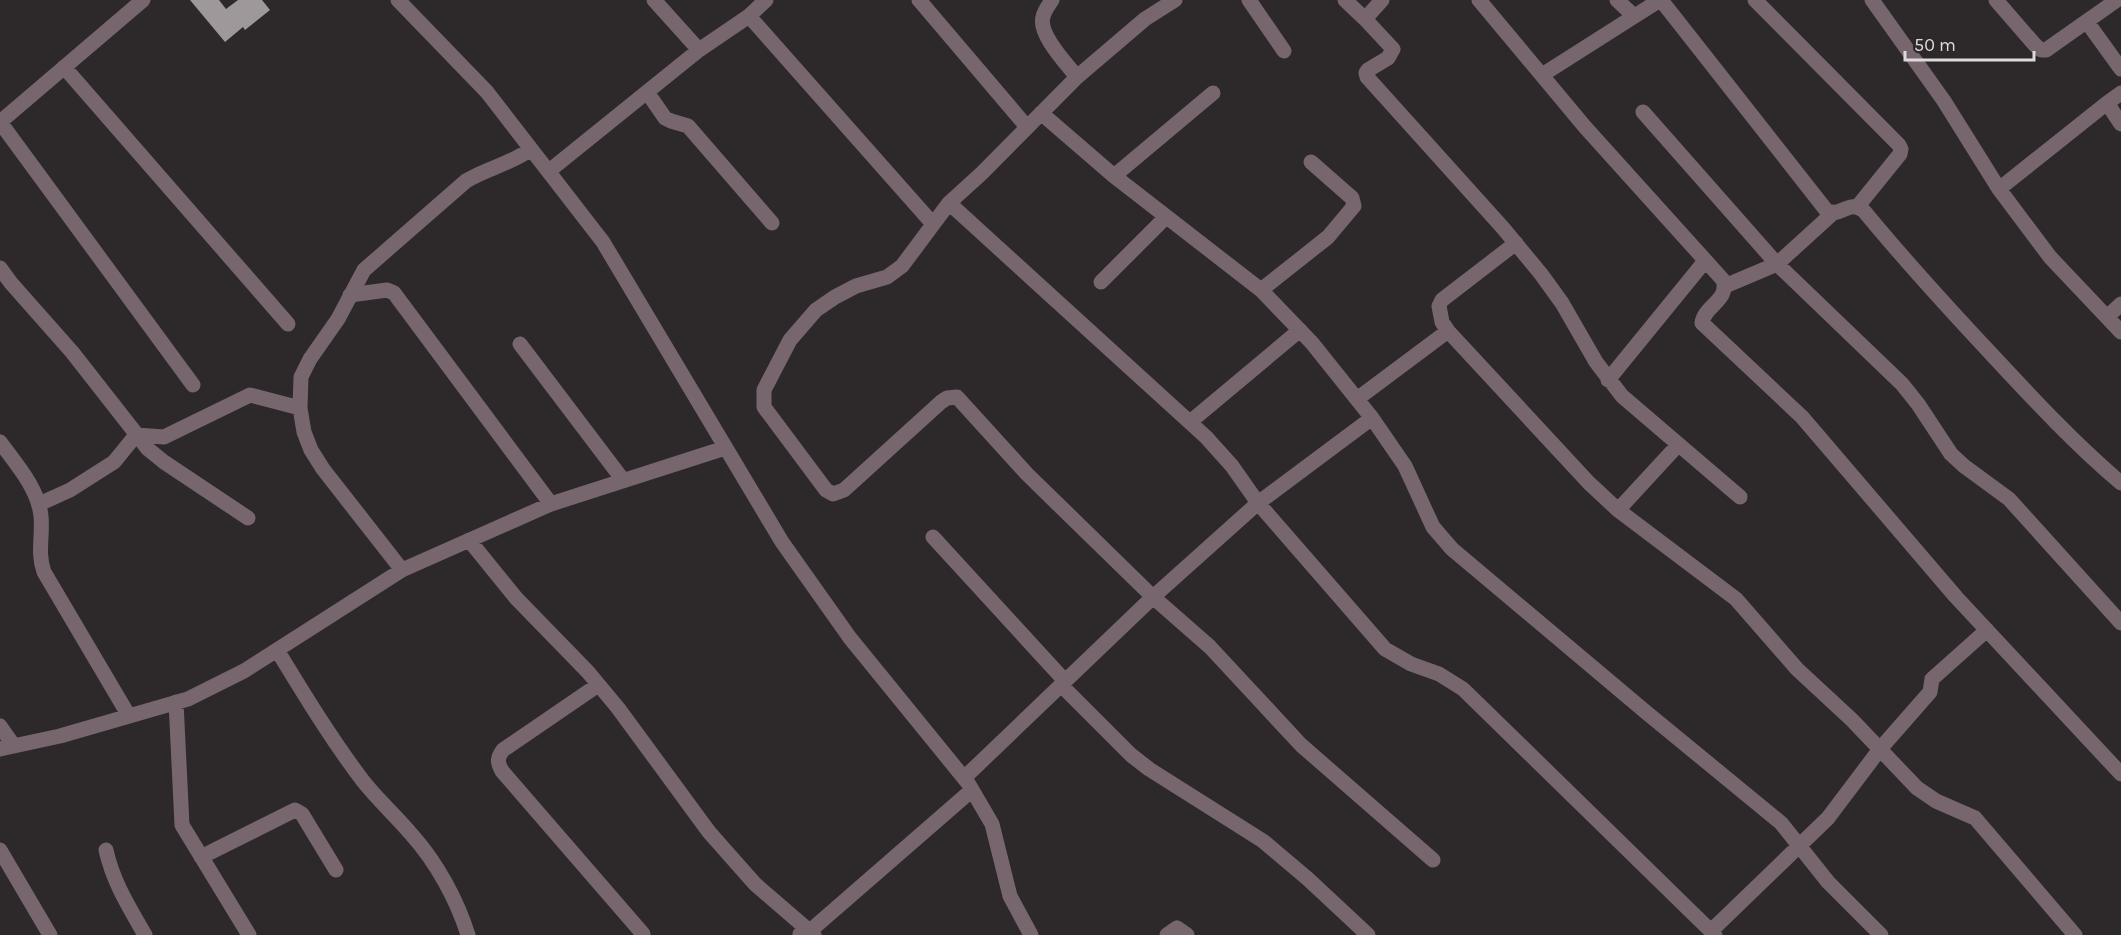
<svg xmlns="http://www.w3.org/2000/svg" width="2121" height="935" viewBox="0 0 2121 935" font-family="Karla,sans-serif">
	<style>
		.building { fill: #9f989b }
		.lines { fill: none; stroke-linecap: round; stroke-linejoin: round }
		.minor { stroke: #77666e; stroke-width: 15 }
	</style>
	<rect width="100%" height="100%" fill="#2d282a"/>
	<path class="building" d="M190,0H219L226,9L238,0H262L270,10L245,30L243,27L225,42Z"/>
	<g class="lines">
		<path class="minor" d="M398,0L487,92L603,242L782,542L850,638L968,783L992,824L1010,896L1031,935
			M654,0L699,50
			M919,0L1027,127
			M1052,0C1049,5 1044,11 1043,17C1038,34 1066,63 1077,77L982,173L949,203L902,266L887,277L856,286L835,297L816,310L790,340L764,390V407L826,490L833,494L844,490L941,402L947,398L957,397L1027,474L1153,597L1210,647L1301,745L1433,860
			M1249,0L1284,51
			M1345,0L1365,19
			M1382,0L1365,19L1393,49L1388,58L1368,70L1366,73L1367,77L1503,228L1541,274L1562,303L1596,362L1622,396L1740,497
			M1479,0L1585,127L1723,280C1730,300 1704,306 1702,323L1802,417L1956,597L2121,774
			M1617,0L1634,16
			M1661,0L1826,210C1842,219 1848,198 1864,211C1906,262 1950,310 1995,358C2035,401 2076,445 2121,483
			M1755,0L1899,145L1901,149L1900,154L1858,206
			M1872,0L1944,101L1999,189L2050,257L2121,332
			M1996,0L2035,45L2041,50H2046L2117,0
			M749,16L933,224
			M2087,22L2121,69
			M64,67L288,324
			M1542,75L1660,0
			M1077,77L1145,19L1175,0
			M647,92L665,118L671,121L688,126L772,223
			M2107,103L2121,93
			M1643,112L1777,264L1902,384L1918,404L1951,454L1964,466L2009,499L2121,623
			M1041,113L1114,176L1261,290L1312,343L1372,418L1405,466L1433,527L1452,549L1647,713L1781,823L1828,882L1881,935
			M0,122L193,385
			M0,122L143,0
			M549,171L699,50L749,16L766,0
			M1114,176L1213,93
			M1999,189L2107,103L2121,124
			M949,203L1206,437L1232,466L1258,503L1385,649L1411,664L1439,674L1463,689L1715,935
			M1516,243L1442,300L1439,306L1442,322L1448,331L1589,483L1618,510L1736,599L1797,669L1852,720L1917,788L1936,801L1975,818L2075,935
			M0,268L11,283L72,352L148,449L164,462L248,518
			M1101,282L1166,217
			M1725,286L1777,264L1832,214
			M1261,290L1328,237L1354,206L1352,198L1311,162
			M350,295L387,290L394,293L551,504
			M2107,317L2121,304
			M520,344L623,480
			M1608,380L1705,261
			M1357,399L1448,331
			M1190,422L1300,330
			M0,442C16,464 38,488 41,516C43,536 37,553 44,572L129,716
			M39,504L70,490L114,462L136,435L164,437L250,395L300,408
			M1618,510L1678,445
			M933,537L1065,681
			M469,540L516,598L588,672L618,708L709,832L755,884L814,935
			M402,570L323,469L311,450L304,432L300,408L301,377L310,359L338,319L364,270L466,181C487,168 511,164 531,149
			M277,650C304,694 331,739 363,781C378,800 396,816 412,835C437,863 457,900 468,935
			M598,685L503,750C497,758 497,762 502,771L643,934
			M1061,685L1131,755L1149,769L1263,841L1308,879L1368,935
			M176,702L182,825L249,935
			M0,726L14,746
			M0,749L60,736L188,699L244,671L402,570L551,504L725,448
			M964,778L1153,597L1258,503L1372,418
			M0,850L50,935
			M106,850C113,882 129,907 145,935
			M201,857L295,810L302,814L336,870
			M1711,931L1828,818L1880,749L1930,692L1932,679L1987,630
			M800,934L810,931L972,790
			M1167,935L1177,928L1187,935"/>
	</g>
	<path d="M1905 51v9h129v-9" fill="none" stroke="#dedadc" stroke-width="3"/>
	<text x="1914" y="51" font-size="18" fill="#dedadc" stroke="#2d282a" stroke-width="4.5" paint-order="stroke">50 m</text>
</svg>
